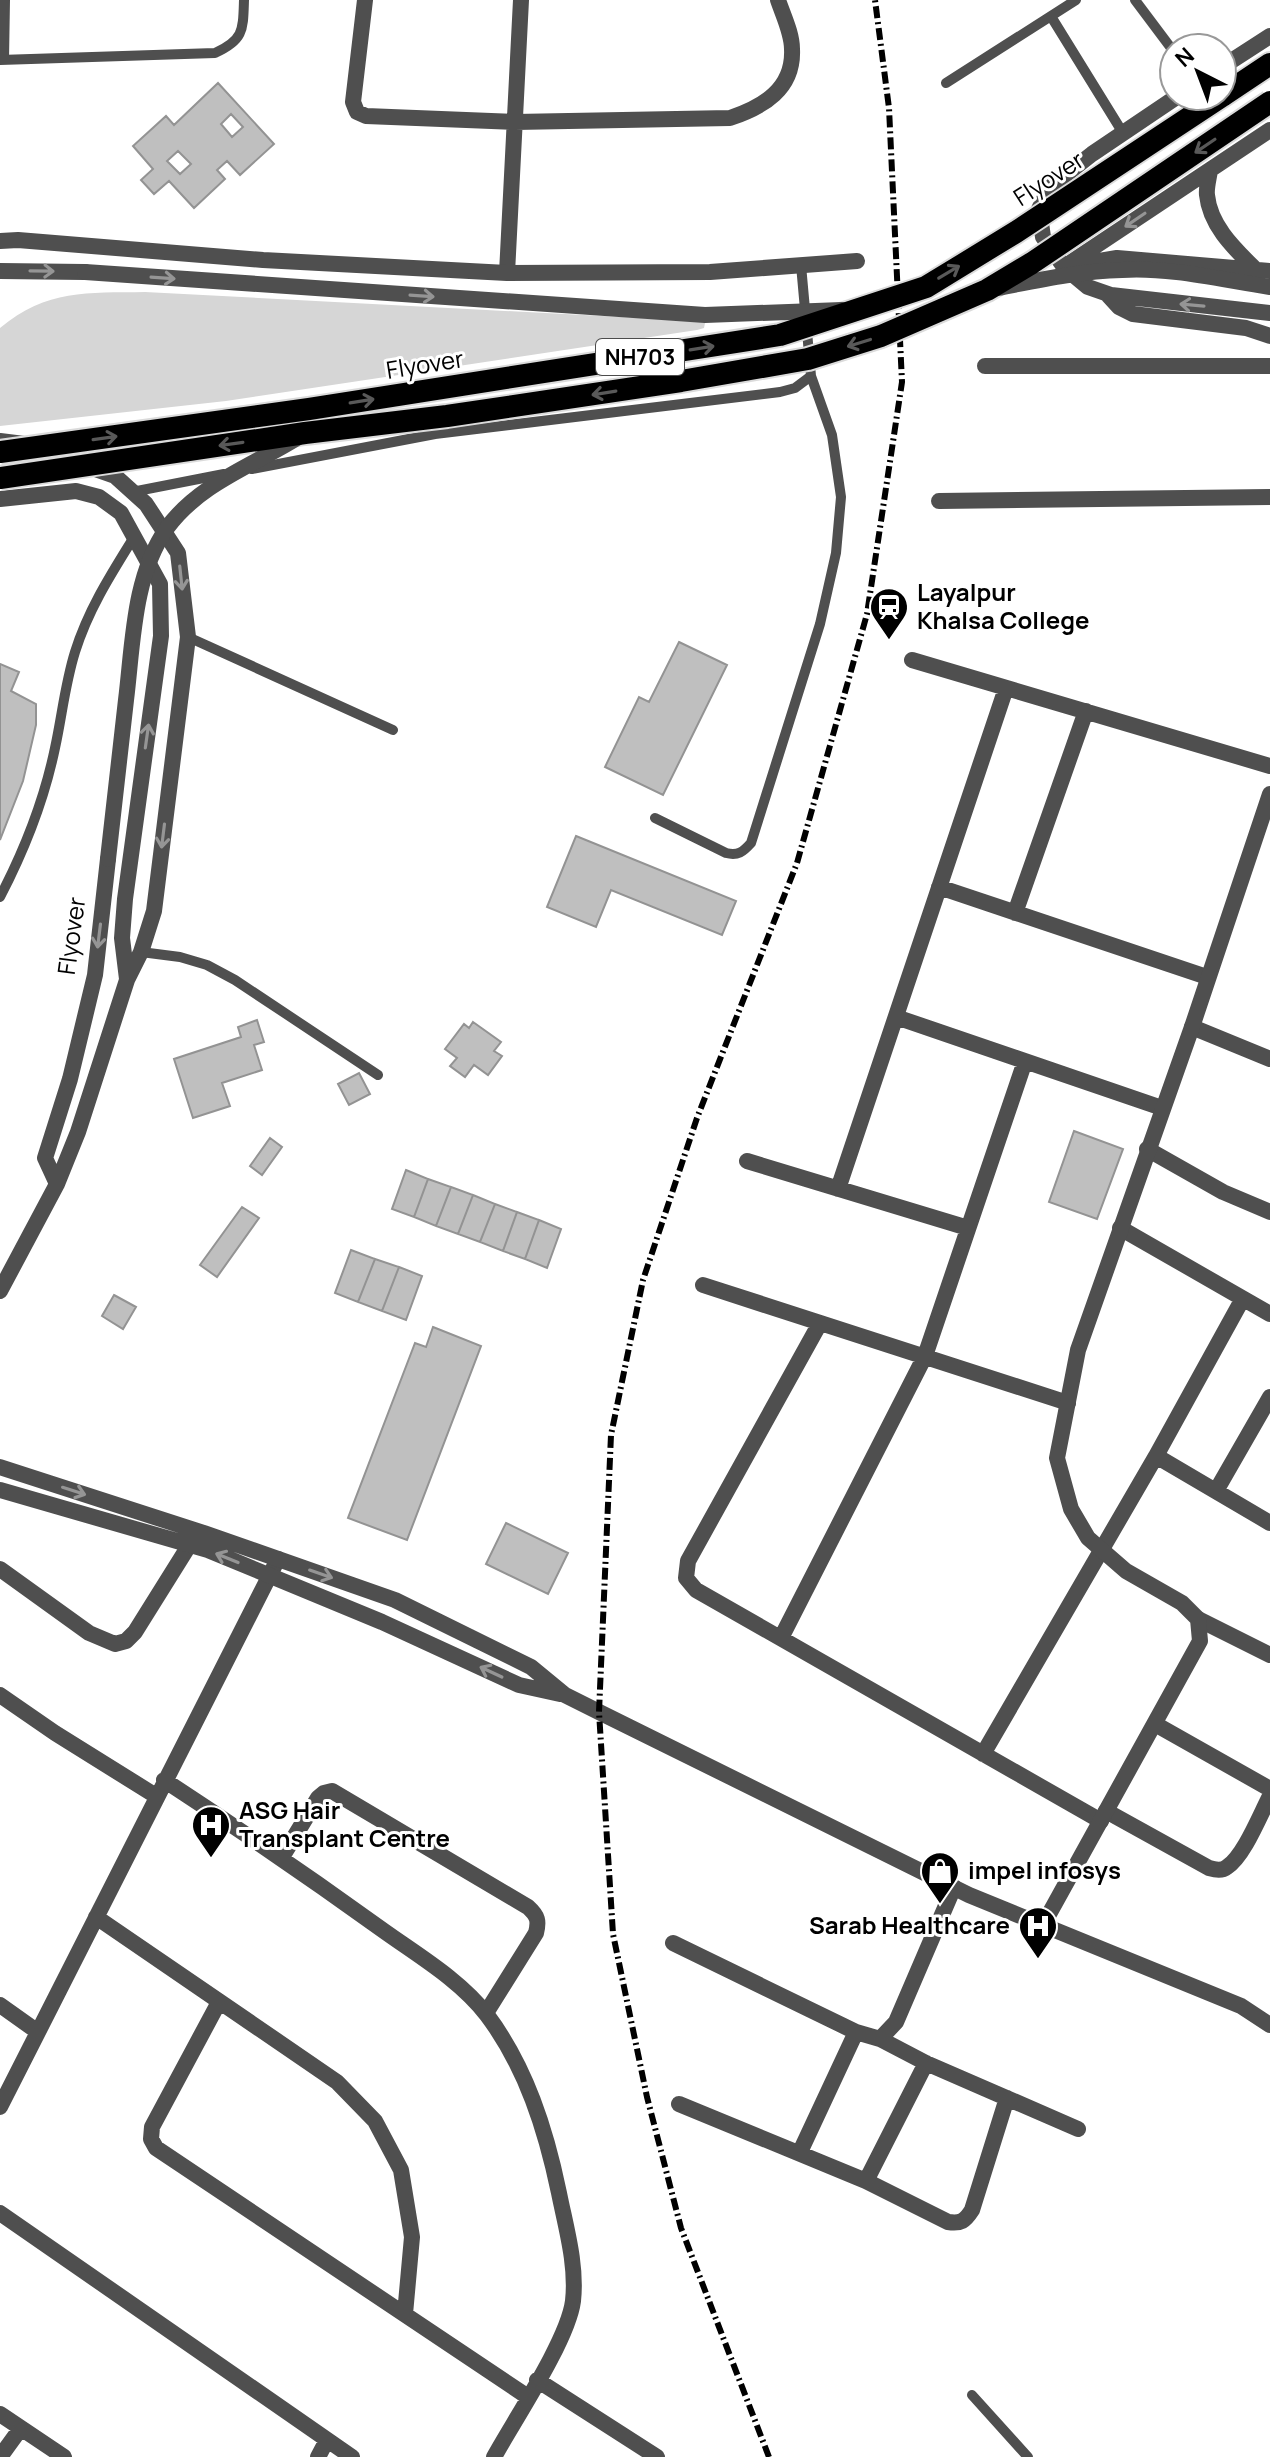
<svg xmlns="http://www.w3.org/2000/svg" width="1270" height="2457" viewBox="0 0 1270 2457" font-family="Manrope,sans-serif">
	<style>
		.green { fill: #d6d6d6 }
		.building { fill: #bfbfbf; stroke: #939393; stroke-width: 2; fill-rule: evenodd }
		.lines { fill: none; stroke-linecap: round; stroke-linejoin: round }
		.trunk-casing { stroke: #dbdbdb; stroke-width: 26 }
		.service { stroke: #4f4f4f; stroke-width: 10 }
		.minor { stroke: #4f4f4f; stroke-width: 16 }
		.tertiary { stroke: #4f4f4f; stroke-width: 16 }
		.trunk { stroke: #000; stroke-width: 22 }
		.rail { stroke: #000; stroke-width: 6; stroke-dasharray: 12 4 2 4; stroke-linecap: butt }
		.trunk-bridge-casing { stroke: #dbdbdb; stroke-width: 26; stroke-linecap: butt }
		.tertiary-bridge { stroke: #4f4f4f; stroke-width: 16 }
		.trunk-bridge { stroke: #000; stroke-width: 22 }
		.oneway { stroke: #595959 }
		.oneway2 { stroke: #959595 }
		.labels { text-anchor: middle; stroke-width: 6; stroke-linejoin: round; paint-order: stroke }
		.shield { fill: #fff; stroke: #4c4c4c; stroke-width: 2 }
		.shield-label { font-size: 22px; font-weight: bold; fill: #000 }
		.street-label { font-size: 24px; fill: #000; stroke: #fff }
		.poi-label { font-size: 24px; font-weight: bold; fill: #000; stroke: #fff; text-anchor: start }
	</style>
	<rect width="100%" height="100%" fill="#fff"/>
	<path class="green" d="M145,292L697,321L705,323L704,328L697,330L226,401L0,426V328C47,289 87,293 145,292Z"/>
	<path class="building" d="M218,83L274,144L240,175L227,161L217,170L225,179L194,208L169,181L154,194L141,180L153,169L133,146L166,116L174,125ZM231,114L243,127L232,137L221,124ZM178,151L191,164L180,174L167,161Z
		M679,642L727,665L663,795L605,767L639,697L649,702Z
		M0,664L19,672L11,691L36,704V725L23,781L0,840Z
		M576,836L736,901L722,935L611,890L596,927L547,907Z
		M257,1020L264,1042L254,1045L262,1070L222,1083L230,1106L193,1118L174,1059L241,1037L238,1027Z
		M473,1022L501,1042L494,1051L502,1056L488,1075L474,1065L465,1077L450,1066L457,1058L445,1049L464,1024L469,1028Z
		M359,1073L370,1094L349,1105L338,1084Z
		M1074,1131L1123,1149L1097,1219L1049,1202Z
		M270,1138L282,1147L262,1175L250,1166Z
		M406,1170L428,1179L414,1217L392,1209Z
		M428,1179L451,1187L436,1226L414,1217Z
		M451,1187L473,1195L458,1234L436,1226Z
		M473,1195L495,1204L480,1242L458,1234Z
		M495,1204L517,1212L503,1251L480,1242Z
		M242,1207L259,1218L217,1277L200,1265Z
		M517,1212L539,1220L525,1259L503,1251Z
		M539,1220L561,1229L547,1268L525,1259Z
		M351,1250L375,1259L358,1302L335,1293Z
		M375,1259L399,1267L382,1311L358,1302Z
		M399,1267L422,1276L406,1320L382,1311Z
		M114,1295L136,1307L123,1329L102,1316Z
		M433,1327L481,1346L407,1540L348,1518L415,1343L426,1347Z
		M506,1523L568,1553L548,1594L486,1564Z"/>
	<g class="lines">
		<defs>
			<path id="trunk" d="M1222,96L1270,64"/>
		</defs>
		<use href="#trunk" class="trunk-casing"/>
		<path class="service" d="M1135,0L1174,52
			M1052,18L1123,133
			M0,60L215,53C244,40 243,30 244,0
			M4,60L5,0
			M946,83L1076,0
			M252,469L435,434L780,392L795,388L811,376L801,265
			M132,492L224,474
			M188,637L393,730
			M655,818L726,853C738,856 743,852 751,843L820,624L836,553L841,497L832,435L811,376
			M0,897C25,849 44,801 55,748C62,716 65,684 75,652C88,610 111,574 134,537
			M141,952L180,957L207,965L235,980L378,1075
			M972,2395L1028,2457"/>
		<path class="minor" d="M365,0L353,102L357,112L366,116L515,122L730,118C763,107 794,89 792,49C792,33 783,15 778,0
			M0,241L18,240L263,260L507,273L710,272L857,261
			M507,273L521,0
			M985,366H1270
			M939,501L1270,497
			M912,660L1270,766
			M939,887L1207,977
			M1015,913L1086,711
			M896,1017L1162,1108
			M1192,1027L1270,1059
			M1147,1149L1223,1192L1270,1212
			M747,1161L968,1228
			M838,1189L1006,688
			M1120,1228L1270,1314
			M703,1285L1068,1403
			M820,1323L688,1561L686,1578L696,1590L1101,1821
			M1156,1456L1270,1523
			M1216,1491L1270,1397
			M0,1569L89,1633L115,1644L126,1641L135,1632L190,1544
			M1198,1619L1270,1655
			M781,1638L925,1356L1025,1061
			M0,1695L55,1733L156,1796
			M1155,1724L1270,1789
			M983,1754L1156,1456L1242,1300
			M164,1780C239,1829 312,1879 384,1931C419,1956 460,1980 487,2015C526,2067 546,2130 559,2193C566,2228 577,2265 573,2301C568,2340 515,2419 494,2457
			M1106,1811L1209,1868C1216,1870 1222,1871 1227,1867C1244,1856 1260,1815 1270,1796
			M282,1857L318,1798L324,1793L332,1791L528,1907C538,1916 539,1921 536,1933L486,2013
			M96,1917L337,2082L375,2121L401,2170L412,2237L405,2314
			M673,1943L856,2032L880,2039L896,2022L954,1887
			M219,2002L152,2127L151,2139L156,2148L528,2397
			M0,2005L38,2032
			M880,2039L926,2063L1078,2129
			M679,2104L866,2181L948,2222C961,2224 965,2221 972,2210L1007,2098
			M0,2107L278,1559
			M800,2152L856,2032
			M866,2181L926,2063
			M0,2213L352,2457
			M537,2380L657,2457
			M0,2414L64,2457
			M0,2457L21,2428
			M318,2457L327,2440"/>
		<path class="tertiary" d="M1222,67L1270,36
			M1178,96L1092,154L1050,187L1039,209L1043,237L1064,267L1088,287L1111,295L1270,313
			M1210,170C1209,178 1206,188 1207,195C1210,226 1235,249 1255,269
			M1069,266L1117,258L1270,271
			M1064,267L1270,130
			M0,271L85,272
			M1108,295L1119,307L1133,314L1246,328L1270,336
			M0,441L24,444L115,476L146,504L178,553L188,637L154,911L141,952L127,980L78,1132L57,1184L0,1291
			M0,499L76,491L99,497L121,513L160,584L161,636L125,899L122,938L127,979
			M57,1184L45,1158L70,1079L95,975L108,859
			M0,1467L204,1533L395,1600L531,1667L565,1695L599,1712L969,1895L1241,2006L1270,2025
			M0,1490L208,1550L382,1622L519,1685L560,1694
			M1043,1925L1200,1641L1198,1619L1182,1603L1126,1571L1088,1538L1071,1509L1057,1458L1078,1350L1192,1027L1270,794"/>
		<use href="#trunk" class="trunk"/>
		<path class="rail" d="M769,2457L681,2228L647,2097L613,1934L599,1712L611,1435L643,1280L697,1118L797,863L867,614L902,382L889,108L875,0"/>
		<defs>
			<path id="trunk-bridge" d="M0,452L309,409L780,335L926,287L1016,232L1222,96
				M0,478L305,433L447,416L681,381L808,359L881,336L987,290L1032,263L1270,102"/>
		</defs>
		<use href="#trunk-bridge" class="trunk-bridge-casing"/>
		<path class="tertiary-bridge" d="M85,272L705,315L842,310
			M998,288C1039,280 1080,271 1122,270C1171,267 1222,280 1270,287
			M108,859C114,806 120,753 126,700C133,644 133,576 167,528C199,484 252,466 297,438"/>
		<use href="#trunk-bridge" class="trunk-bridge"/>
	</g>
	<defs><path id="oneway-shaft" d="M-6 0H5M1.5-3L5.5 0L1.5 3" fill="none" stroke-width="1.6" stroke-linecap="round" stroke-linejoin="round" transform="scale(2)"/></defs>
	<g class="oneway">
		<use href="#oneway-shaft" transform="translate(1205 146) rotate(146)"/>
		<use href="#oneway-shaft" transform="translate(949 272) rotate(-31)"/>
		<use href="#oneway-shaft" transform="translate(859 343) rotate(163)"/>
		<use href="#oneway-shaft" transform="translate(702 348) rotate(-9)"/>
		<use href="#oneway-shaft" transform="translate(604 393) rotate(171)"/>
		<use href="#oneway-shaft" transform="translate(362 401) rotate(-9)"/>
		<use href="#oneway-shaft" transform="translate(105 438) rotate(-8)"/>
		<use href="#oneway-shaft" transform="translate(231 444) rotate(172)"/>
	</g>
	<g class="oneway2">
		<use href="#oneway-shaft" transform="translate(1135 220) rotate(146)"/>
		<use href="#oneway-shaft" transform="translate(42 271) rotate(1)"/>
		<use href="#oneway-shaft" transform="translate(163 278) rotate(4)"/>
		<use href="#oneway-shaft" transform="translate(422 296) rotate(4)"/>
		<use href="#oneway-shaft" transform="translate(1192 305) rotate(-175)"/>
		<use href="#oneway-shaft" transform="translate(181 578) rotate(84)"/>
		<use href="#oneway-shaft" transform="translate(147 736) rotate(-82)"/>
		<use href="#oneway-shaft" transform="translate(163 836) rotate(97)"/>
		<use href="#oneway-shaft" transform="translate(99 936) rotate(97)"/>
		<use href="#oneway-shaft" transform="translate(74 1491) rotate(18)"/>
		<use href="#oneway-shaft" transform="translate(227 1558) rotate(-158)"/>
		<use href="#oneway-shaft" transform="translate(321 1574) rotate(19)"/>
		<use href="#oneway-shaft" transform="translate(491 1672) rotate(-155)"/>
	</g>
	<defs>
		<symbol id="station-pin" viewBox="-11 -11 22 30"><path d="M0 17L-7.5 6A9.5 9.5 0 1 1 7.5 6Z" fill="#000" stroke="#fff"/><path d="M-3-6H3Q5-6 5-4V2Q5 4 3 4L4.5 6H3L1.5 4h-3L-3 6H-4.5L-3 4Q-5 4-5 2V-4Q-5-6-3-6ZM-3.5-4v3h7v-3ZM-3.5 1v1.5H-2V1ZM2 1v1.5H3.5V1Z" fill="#fff"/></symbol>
		<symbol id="hospital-pin" viewBox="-11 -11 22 30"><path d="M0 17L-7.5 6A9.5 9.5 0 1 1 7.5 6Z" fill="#000" stroke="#fff"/><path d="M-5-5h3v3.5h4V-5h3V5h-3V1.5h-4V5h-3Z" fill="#fff"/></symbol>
		<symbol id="shop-pin" viewBox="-11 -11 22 30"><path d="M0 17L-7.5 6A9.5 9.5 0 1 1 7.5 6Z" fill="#000" stroke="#fff"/><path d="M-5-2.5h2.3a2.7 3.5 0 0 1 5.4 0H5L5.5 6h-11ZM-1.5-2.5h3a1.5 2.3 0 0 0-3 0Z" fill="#fff"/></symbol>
	</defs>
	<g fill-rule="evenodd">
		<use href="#station-pin" x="867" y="585" width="44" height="60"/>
		<use href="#hospital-pin" x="189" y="1803" width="44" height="60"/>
		<use href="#shop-pin" x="918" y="1849" width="44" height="60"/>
		<use href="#hospital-pin" x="1016" y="1904" width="44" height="60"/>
	</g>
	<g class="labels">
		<rect class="shield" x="596" y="339" width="88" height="36" rx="6"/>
		<g class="shield-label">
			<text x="640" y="365">NH703</text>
		</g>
		<g class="street-label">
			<text transform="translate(1049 179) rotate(-33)" y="8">Flyover</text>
			<text transform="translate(425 365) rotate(-9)" y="8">Flyover</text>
			<text transform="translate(72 936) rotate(-82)" y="8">Flyover</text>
		</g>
		<g class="poi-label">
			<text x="917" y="601">Layalpur<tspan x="917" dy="28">Khalsa College</tspan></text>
			<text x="239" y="1819">ASG Hair<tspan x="239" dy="28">Transplant Centre</tspan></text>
			<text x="968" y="1879">impel infosys</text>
			<text x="1010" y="1934" text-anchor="end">Sarab Healthcare</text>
		</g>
	</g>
	<g transform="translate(1198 72) rotate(318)"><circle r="38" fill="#ffffff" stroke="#999999" stroke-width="2"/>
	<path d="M0-6L14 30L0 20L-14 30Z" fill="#000000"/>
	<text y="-12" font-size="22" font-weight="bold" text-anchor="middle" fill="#000000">N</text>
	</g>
</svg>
